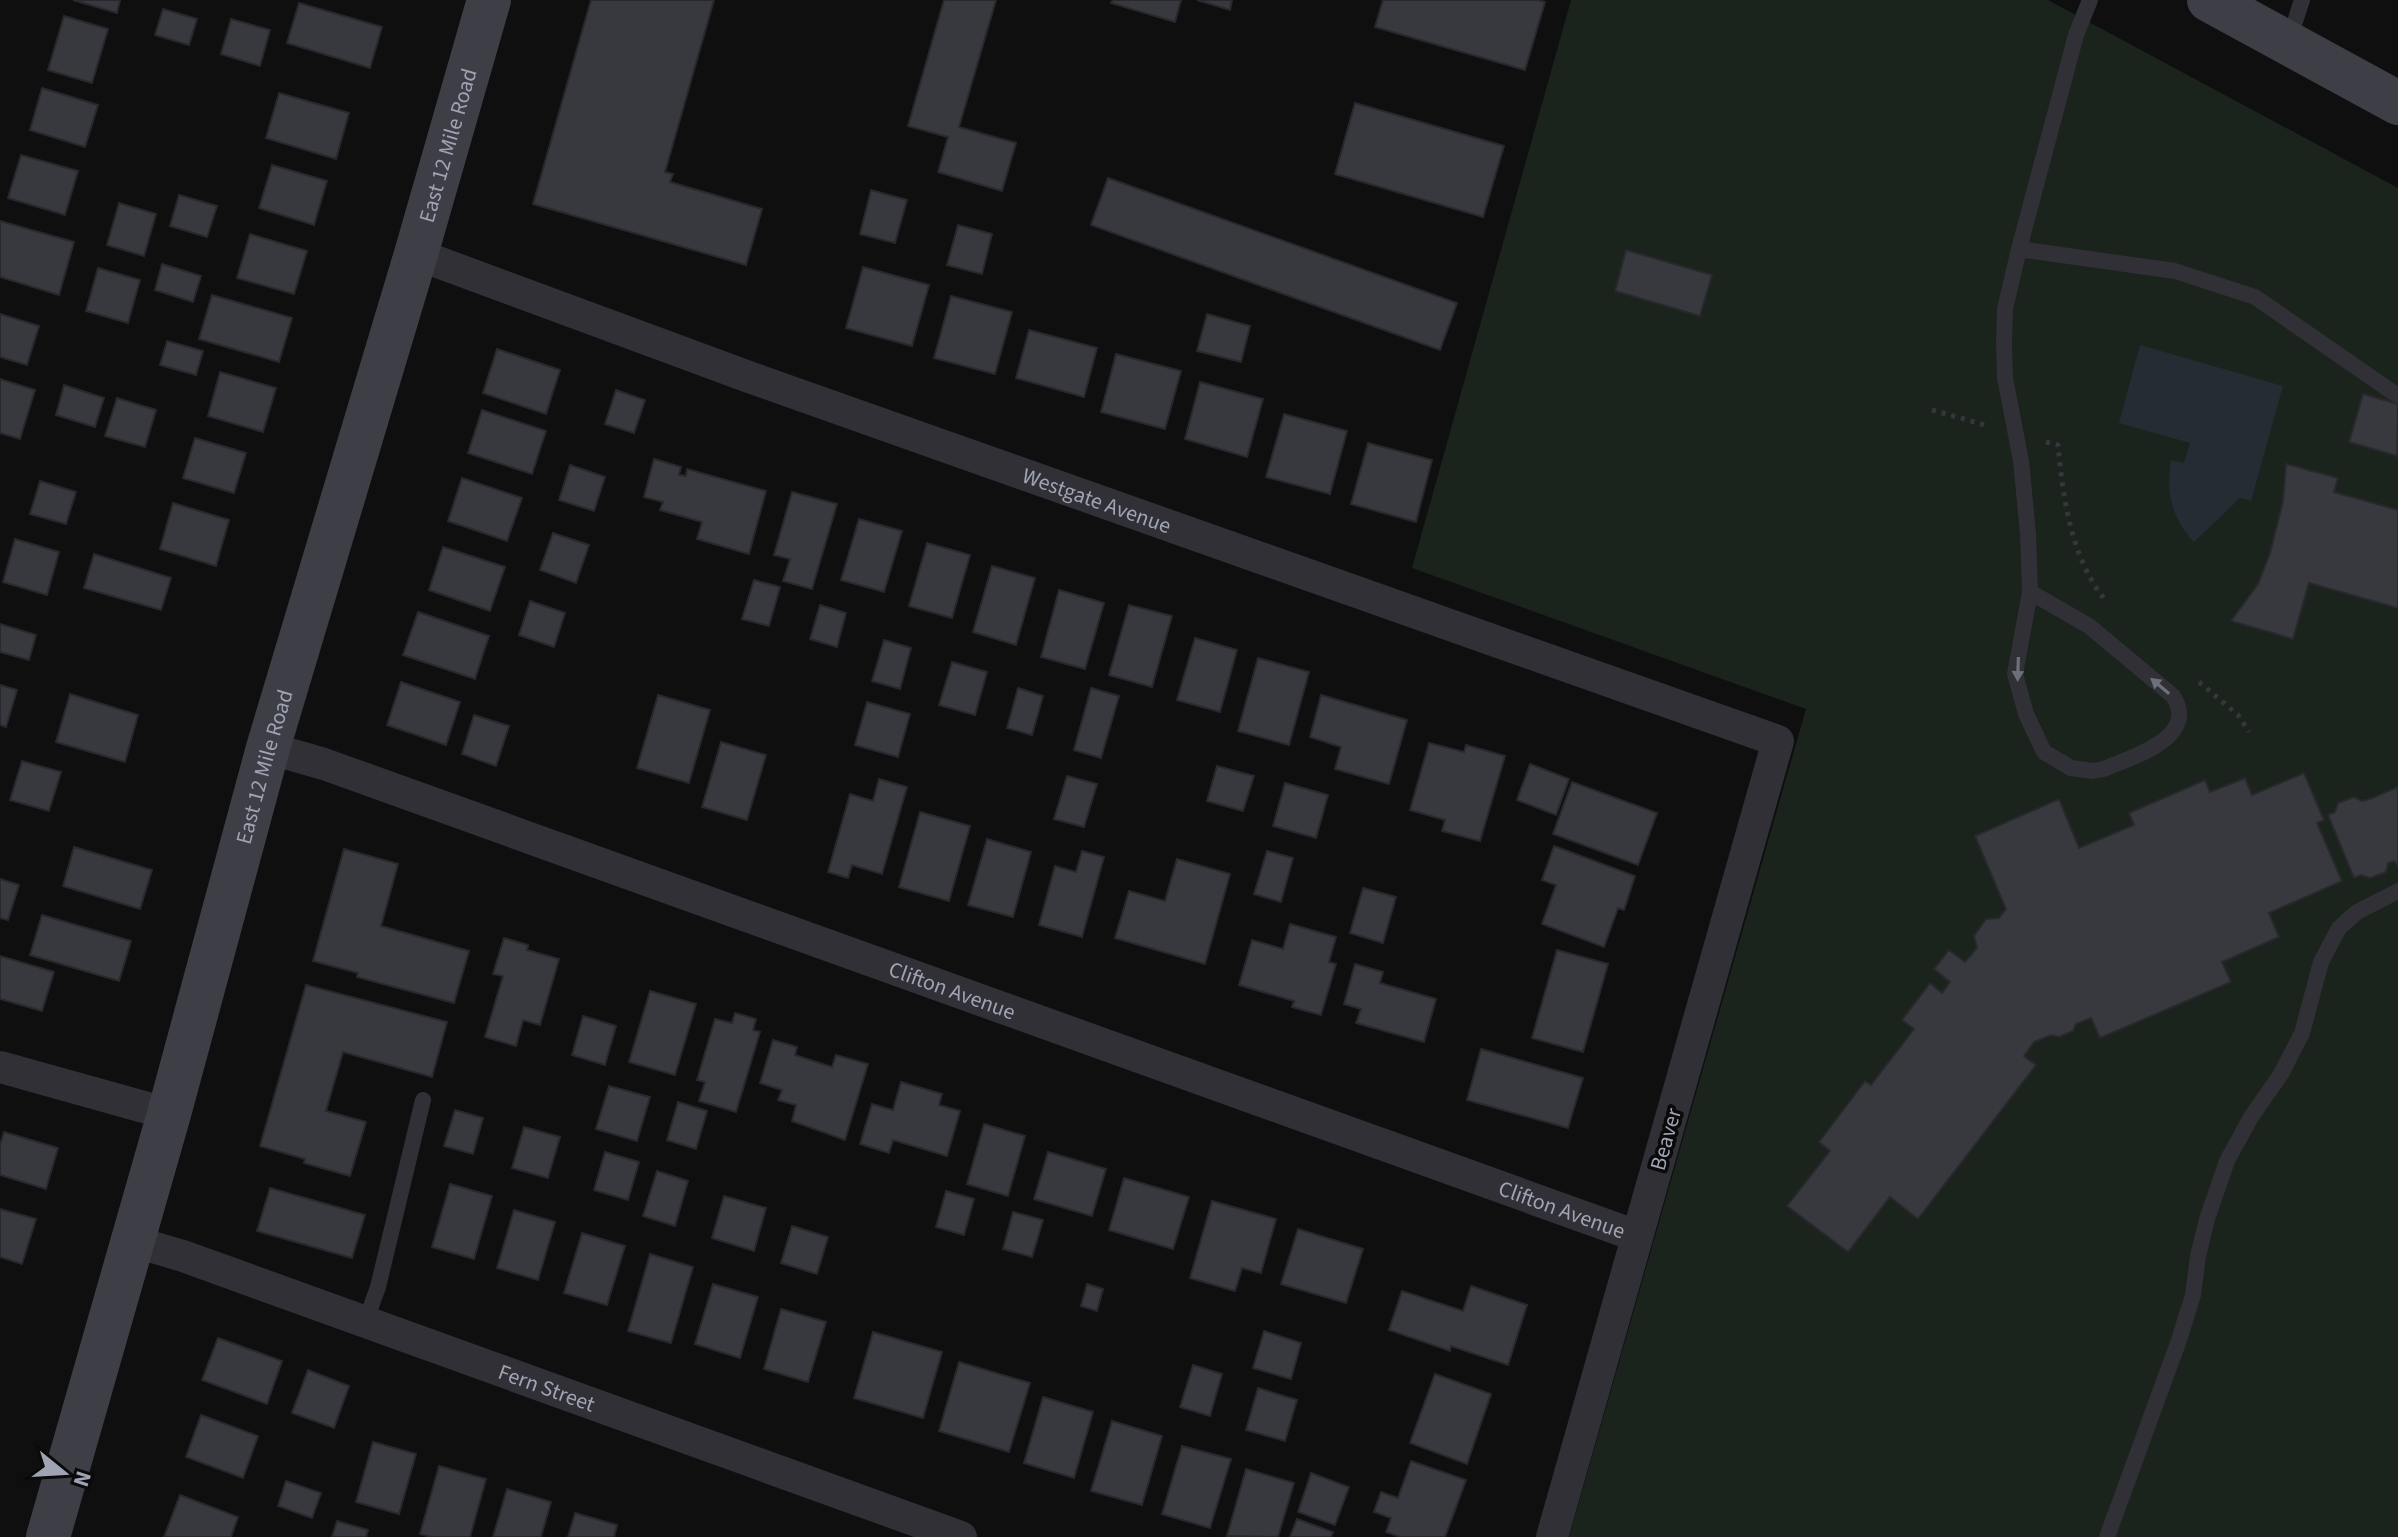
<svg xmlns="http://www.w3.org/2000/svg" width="2398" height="1537" viewBox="0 0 2398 1537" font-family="'Source Sans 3',sans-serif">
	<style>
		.green { fill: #1b231d }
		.water { fill: #252c34 }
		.building { fill: #38393f; stroke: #29292d; stroke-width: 2 }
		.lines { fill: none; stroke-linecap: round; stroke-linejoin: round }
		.path { stroke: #36373d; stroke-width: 5; stroke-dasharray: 4 6; stroke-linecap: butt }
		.lane { stroke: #303036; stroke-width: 16 }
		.street { stroke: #303036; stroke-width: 32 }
		.secondary { stroke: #3e3f46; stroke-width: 44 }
		.oneway { fill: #6d6f7b }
		.labels { text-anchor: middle; stroke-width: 7; stroke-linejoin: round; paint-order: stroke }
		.street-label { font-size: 22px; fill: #9fa3b3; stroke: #0a0a0b }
	</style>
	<rect width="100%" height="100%" fill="#0f0f10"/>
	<path class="green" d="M1571,0H2048L2398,188V1537H1569L1806,709L1412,568Z"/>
	<path class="water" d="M2140,345L2283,386L2251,501L2240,498L2194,542C2171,517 2166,493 2171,460L2184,463L2190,443L2119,423Z"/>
	<path class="building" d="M73,0H120L117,13Z
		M591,0H714L665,172L673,174L670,182L762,209L746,265L533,204Z
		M944,0H996L959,127L1016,143L1002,191L938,172L948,137L908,126Z
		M1113,0H1181L1175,22L1111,3Z
		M1197,0H1232L1230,10Z
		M1383,0H1538L1545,2L1525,70L1375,27Z
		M299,3L382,27L370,68L287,43Z
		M163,9L197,19L189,45L155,35Z
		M64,16L108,29L92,83L48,70Z
		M231,19L270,30L260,66L221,54Z
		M42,88L98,105L85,147L30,130Z
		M279,93L349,113L336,159L266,138Z
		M1355,103L1504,146L1483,217L1335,174Z
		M21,155L78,171L65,215L8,198Z
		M272,165L327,181L314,225L259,208Z
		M1108,178L1457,303L1440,350L1091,225Z
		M871,190L907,200L895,243L860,234Z
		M179,195L217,206L207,237L170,226Z
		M119,203L156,214L144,256L107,245Z
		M0,221L74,242L59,295L0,277Z
		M958,225L992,234L982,274L947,265Z
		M250,234L307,251L294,294L237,278Z
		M1626,250L1712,275L1700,316L1615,291Z
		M162,264L201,276L193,302L155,290Z
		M863,267L929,285L912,346L846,328Z
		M98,268L140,280L128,323L86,311Z
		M212,295L292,318L279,362L199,339Z
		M951,296L1012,312L995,374L934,358Z
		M0,314L39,326L27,365L0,357Z
		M1207,314L1250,326L1241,362L1197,351Z
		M1029,330L1097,348L1084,397L1016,378Z
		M167,341L203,351L196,375L160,365Z
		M497,349L560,370L546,414L483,393Z
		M1116,354L1181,371L1165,429L1101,412Z
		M220,372L276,388L263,432L208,416Z
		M0,379L35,390L20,439L0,433Z
		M1200,382L1263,399L1247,457L1185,439Z
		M64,385L104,398L95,427L56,415Z
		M616,390L645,400L634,433L605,424Z
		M2363,394L2398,404L2397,456L2349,442Z
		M117,398L156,410L145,447L105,436Z
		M482,410L546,431L532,474L468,453Z
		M1284,414L1347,431L1330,494L1266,477Z
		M195,438L246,453L234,493L183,478Z
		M1368,443L1432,460L1416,522L1351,504Z
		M654,459L681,467L679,475L686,476L687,469L766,491L749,554L697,539L702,522L660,510L663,502L644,497Z
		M2286,464L2338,478L2334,492L2398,510V608L2309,583L2293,639L2231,621L2258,584L2270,553L2283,501Z
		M570,465L605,477L594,511L559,500Z
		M462,478L522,498L507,541L448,521Z
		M40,481L76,492L66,524L30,514Z
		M792,492L837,504L812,589L783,581L790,559L774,555Z
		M173,503L229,520L216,566L160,549Z
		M859,519L902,531L884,592L841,580Z
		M553,533L589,545L576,583L540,570Z
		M15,539L59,552L47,595L3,582Z
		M927,543L970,555L952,618L909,606Z
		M443,547L505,567L490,611L429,590Z
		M94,554L171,578L161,610L84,588Z
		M992,566L1035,578L1016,645L973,632Z
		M754,580L780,587L769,626L742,619Z
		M1059,590L1104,603L1085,669L1041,657Z
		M530,601L565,613L554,647L519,635Z
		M820,605L846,613L837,647L810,639Z
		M1129,605L1172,616L1152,687L1109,675Z
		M418,612L489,636L475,679L403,655Z
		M0,624L36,635L29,660L0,652Z
		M1195,638L1237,650L1220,712L1177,700Z
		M884,640L911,648L900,689L872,681Z
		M1258,658L1309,672L1289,745L1238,731Z
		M952,662L987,672L975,715L939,705Z
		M401,682L460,702L446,745L387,725Z
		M0,685L17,690L6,727L0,725Z
		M1018,688L1043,696L1032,735L1007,728Z
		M1091,688L1119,696L1101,758L1074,750Z
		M70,694L138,715L125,762L56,742Z
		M658,695L710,710L689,783L637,768Z
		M1321,695L1407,720L1389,784L1335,769L1341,747L1310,737Z
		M867,702L910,714L898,757L855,745Z
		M474,715L509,726L496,766L462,754Z
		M721,742L766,755L747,820L702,807Z
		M1429,743L1464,752L1466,745L1505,756L1480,841L1442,831L1445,820L1410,810Z
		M22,761L61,772L49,811L10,800Z
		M1530,764L1569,779L1556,815L1517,800Z
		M1217,766L1254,776L1243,811L1207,801Z
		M2304,773L2324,820L2317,823L2342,881L2269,913L2279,937L2222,962L2231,982L2100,1038L2091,1018L2076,1024L2073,1031L2059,1037L2051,1035L2034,1042L2024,1056L2036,1065L1918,1219L1890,1197L1848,1252L1787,1206L1830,1151L1819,1142L1865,1081L1871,1085L1914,1029L1902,1020L1930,983L1942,993L1950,982L1934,969L1949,950L1965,962L1977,948L1974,936L1986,919L1999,918L2006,909L1975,836L2059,799L2079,848L2134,825L2129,813L2205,780L2210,792L2245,778L2252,795Z
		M1067,776L1097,784L1084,827L1054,819Z
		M879,779L907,787L882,874L852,865L848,878L828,872L850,794L873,801Z
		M1572,782L1657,813L1638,865L1553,834Z
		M1285,783L1328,795L1316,838L1273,826Z
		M2398,787V866L2394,861L2388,863L2386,872L2370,878L2361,875L2354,878L2328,815L2335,812L2338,803L2354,797L2362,801L2370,799Z
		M920,812L970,826L949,901L899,887Z
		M987,839L1031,852L1013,917L968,905Z
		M1554,846L1635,876L1624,910L1618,908L1604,947L1542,924L1556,885L1542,880Z
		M74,847L152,870L140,909L63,886Z
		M344,849L398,864L381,926L469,951L454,1003L357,977L358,973L313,961Z
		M1082,851L1104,857L1082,937L1039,925L1055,866L1076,872Z
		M1267,851L1293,858L1281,902L1254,894Z
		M1177,859L1230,874L1205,964L1115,938L1129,891L1165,901Z
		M0,879L19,885L8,920L0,918Z
		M1363,888L1396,897L1383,943L1350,933Z
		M42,915L131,941L119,981L30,955Z
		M1290,924L1336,937L1329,962L1336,964L1321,1015L1292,1007L1294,1001L1239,985L1252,940L1283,949Z
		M504,938L528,945L527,950L559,959L540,1025L523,1020L516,1046L485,1037L503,976L493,974Z
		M1557,950L1608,964L1583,1052L1532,1038Z
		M0,956L54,972L42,1011L0,999Z
		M1355,964L1383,972L1380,983L1436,999L1424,1042L1356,1023L1361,1009L1344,1004Z
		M306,985L447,1022L432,1077L343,1052L326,1111L366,1122L350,1176L304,1163L305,1159L260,1146Z
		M650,991L696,1004L675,1075L629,1062Z
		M735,1013L756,1019L753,1030L760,1032L736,1112L699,1101L705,1082L697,1080L715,1019L732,1023Z
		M583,1016L616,1026L605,1065L572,1055Z
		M773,1040L797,1047L795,1055L832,1067L836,1055L868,1064L845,1140L792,1121L796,1105L778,1100L782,1090L760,1083Z
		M1481,1049L1583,1078L1568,1128L1467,1100Z
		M901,1082L942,1094L939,1105L960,1111L947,1156L893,1140L889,1153L860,1144L872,1104L893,1110Z
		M609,1086L650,1097L637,1141L596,1129Z
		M678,1102L707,1111L696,1149L667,1140Z
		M455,1110L483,1118L473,1154L444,1146Z
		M984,1124L1025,1136L1008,1196L967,1184Z
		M524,1127L560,1137L548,1178L512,1168Z
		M4,1132L58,1148L46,1189L0,1175V1145Z
		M605,1152L639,1162L628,1200L594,1190Z
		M1048,1152L1106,1169L1092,1216L1034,1199Z
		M657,1171L688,1181L675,1226L643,1216Z
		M1124,1178L1189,1197L1173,1249L1109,1230Z
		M450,1184L492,1196L474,1259L432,1247Z
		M270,1188L365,1215L352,1258L257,1231Z
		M946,1191L974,1199L964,1235L936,1227Z
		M724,1196L766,1208L754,1251L712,1238Z
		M1212,1201L1276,1219L1261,1273L1242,1268L1235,1291L1190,1278Z
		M0,1209L36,1219L22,1264L0,1257Z
		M514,1210L555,1222L538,1280L497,1268Z
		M1013,1212L1043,1220L1032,1257L1003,1249Z
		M792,1226L828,1237L817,1274L781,1263Z
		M1298,1229L1363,1249L1346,1303L1281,1284Z
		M582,1233L625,1246L607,1305L564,1293Z
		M650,1254L693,1267L671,1343L628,1331Z
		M713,1284L758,1297L740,1358L695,1344Z
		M1087,1284L1103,1289L1097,1311L1081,1306Z
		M1471,1286L1527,1305L1508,1365L1451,1346L1450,1351L1389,1330L1402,1291L1463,1311Z
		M781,1309L826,1322L808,1382L764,1369Z
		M1264,1331L1301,1343L1291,1379L1253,1368Z
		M873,1332L942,1352L923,1418L854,1398Z
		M218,1338L282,1361L267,1404L202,1380Z
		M959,1362L1030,1383L1009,1452L939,1431Z
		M1193,1365L1222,1374L1210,1416L1180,1407Z
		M308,1370L349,1386L334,1428L292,1413Z
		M1435,1374L1491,1394L1467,1464L1410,1443Z
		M1258,1388L1297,1400L1285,1441L1246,1430Z
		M1043,1397L1093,1412L1074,1478L1024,1463Z
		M201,1415L258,1436L243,1478L186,1457Z
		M1112,1421L1162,1436L1142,1505L1091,1491Z
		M373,1442L416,1454L399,1514L356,1502Z
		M1182,1446L1231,1459L1210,1528L1162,1514Z
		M1411,1461L1466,1480L1445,1537H1400L1386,1532L1391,1518L1374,1512L1381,1492L1398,1498Z
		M439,1466L486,1479L470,1537H431L420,1534Z
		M1246,1469L1294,1483L1278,1537L1227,1536Z
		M1311,1473L1349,1487L1335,1525L1298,1512Z
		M286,1481L321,1493L312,1518L278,1506Z
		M507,1489L551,1502L541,1537H493Z
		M180,1495L238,1517L231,1537H164Z
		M575,1513L617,1525L614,1537H568Z
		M1297,1519L1333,1532L1331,1537H1290Z
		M337,1521L368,1530L366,1537H332Z"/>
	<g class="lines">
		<path class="path" d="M1932,410L1985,425
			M2046,442L2058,445C2063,498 2071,560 2107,602
			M2199,682L2238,715L2249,732"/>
		<path class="lane" d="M2289,40L2302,0
			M2019,249L2175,271L2255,297L2398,396
			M2030,592L2089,626L2173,696C2200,738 2131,757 2104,769L2093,771L2071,768L2044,752L2026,714L2015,674L2030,592L2028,533L2021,461L2005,378L2004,343L2005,309L2019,249L2076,35L2090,0
			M365,1323L378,1287L423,1100
			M2107,1537L2178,1343L2193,1295L2198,1256L2207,1219L2227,1161L2251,1117L2281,1074L2302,1033L2321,962L2339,928L2357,912L2398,891"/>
		<g class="street">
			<path id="s1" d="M416,254L749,377L1778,741L1552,1537"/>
			<path id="s2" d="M268,748L324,764L1637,1236"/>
			<path d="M0,1067L169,1114"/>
			<path id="s3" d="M132,1241L183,1256L961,1537"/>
		</g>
		<g class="secondary">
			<path d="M2209,0L2398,103"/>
			<path id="s4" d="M48,1537L169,1114L268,748L416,254L489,0"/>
		</g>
	</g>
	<defs><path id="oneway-solid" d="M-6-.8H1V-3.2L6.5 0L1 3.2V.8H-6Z" transform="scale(2)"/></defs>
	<g class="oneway">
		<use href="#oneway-solid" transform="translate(2018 669) rotate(92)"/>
		<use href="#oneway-solid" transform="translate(2160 686) rotate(-140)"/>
	</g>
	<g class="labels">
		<g class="street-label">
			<text dy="8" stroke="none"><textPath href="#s4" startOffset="1448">East 12 Mile Road</textPath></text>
			<text dy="8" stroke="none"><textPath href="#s1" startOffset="724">Westgate Avenue</textPath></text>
			<text dy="8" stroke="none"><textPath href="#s4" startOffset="800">East 12 Mile Road</textPath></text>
			<text dy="8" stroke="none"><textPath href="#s2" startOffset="726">Clifton Avenue</textPath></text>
			<text transform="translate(1665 1139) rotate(-74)" y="8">Beaver</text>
			<text dy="8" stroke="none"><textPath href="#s2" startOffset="1374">Clifton Avenue</textPath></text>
			<text dy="8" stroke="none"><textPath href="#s3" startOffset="440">Fern Street</textPath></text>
		</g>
	</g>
	<g transform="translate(64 1473) rotate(108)" stroke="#0a0a0b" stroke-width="6" paint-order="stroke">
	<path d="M0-6L14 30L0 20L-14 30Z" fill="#9fa3b3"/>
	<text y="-12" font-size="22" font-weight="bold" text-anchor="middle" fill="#9fa3b3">N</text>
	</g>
</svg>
